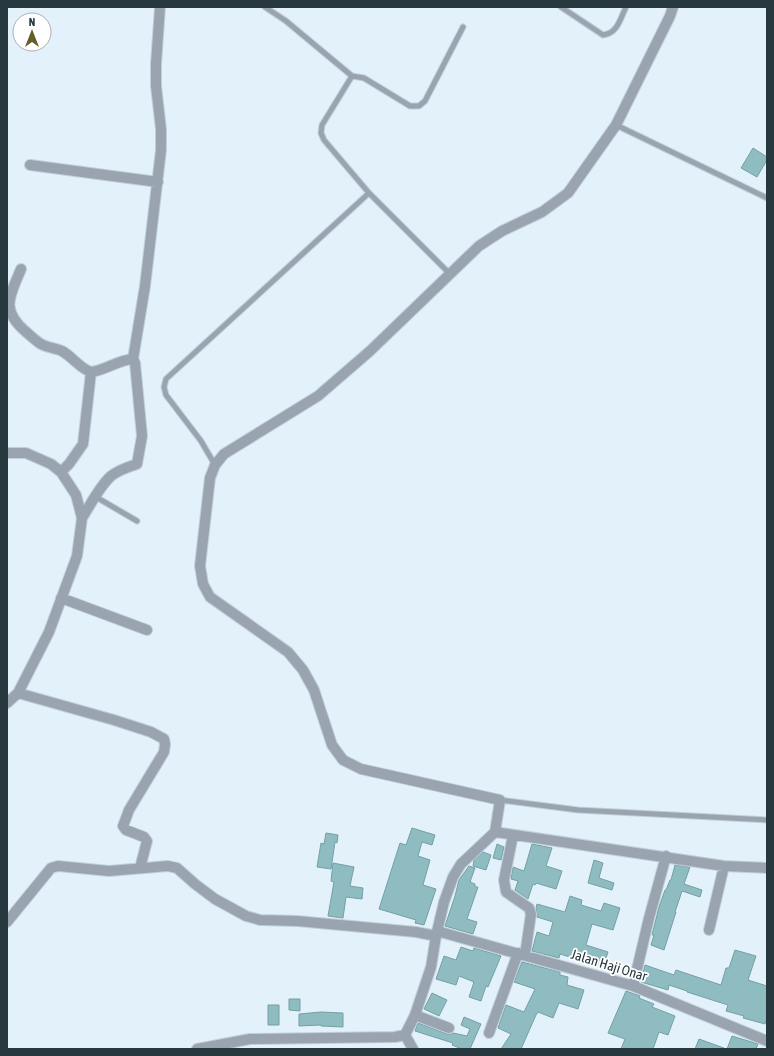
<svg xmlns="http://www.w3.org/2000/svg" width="774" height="1056" viewBox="0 0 774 1056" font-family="'Asap Condensed',sans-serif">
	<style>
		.building { fill: #8fbcc0; stroke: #74a0a5 }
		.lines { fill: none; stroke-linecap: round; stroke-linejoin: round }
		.service-casing { stroke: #c1d0d8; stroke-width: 7 }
		.minor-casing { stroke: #c1d0d8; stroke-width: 12 }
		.tertiary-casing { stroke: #c1d0d8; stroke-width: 12 }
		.service { stroke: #9aa4b1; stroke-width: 5 }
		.minor { stroke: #9aa4b1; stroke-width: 10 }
		.tertiary { stroke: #9aa4b1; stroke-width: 10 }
		.labels { text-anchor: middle; stroke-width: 3.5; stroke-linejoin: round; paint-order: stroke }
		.street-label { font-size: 14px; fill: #27373e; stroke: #fff }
	</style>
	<rect width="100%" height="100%" fill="#e3f2fa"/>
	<path class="building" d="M753,148L767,157V160L757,177L741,168Z
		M412,828L435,835L432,845L422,842L418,856L430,860L423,885L436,889L424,925L415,923L416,920L379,909L400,843L406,845Z
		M326,833L338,835L337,843L335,842L331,869L317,867L321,843L324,844Z
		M497,844L504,847L501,860L493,858Z
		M532,844L552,848L546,866L562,871L556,889L536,883L535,885L533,884L528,899L515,890L518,881L511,879L513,867L524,871Z
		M483,852L491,855L486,870L473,866L474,860Z
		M594,860L603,863L599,878L614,883L612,890L588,883Z
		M333,863L354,867L350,886L363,888L362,899L346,897L343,918L328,916L334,882L331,881Z
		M675,865L690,867L684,884L702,890L700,897L682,891L675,912H676L664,950L651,945L654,935H652L659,907L665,890H666L670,880H671Z
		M469,866L475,868L470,882L475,884V887H478L467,919L477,922L473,934L445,926L455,896L459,880Z
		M570,896L582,900L581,905L601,911L604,903L620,908L613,930L592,924L586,945L608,952L603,967L560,954L559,958L532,951L537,932L549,936L553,922L537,917L536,908L537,904L565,912Z
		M461,947L473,951L474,948L501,956L488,987L486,986L481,1001L469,997L474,982L459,976L456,985L436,979L444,956L456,960Z
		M735,950L756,956L748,980L767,986V1018L765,1024L743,1018L744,1016L726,1011L728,1005L687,992V991L669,985L668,990L641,982L645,965L674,975L676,970L721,985L726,968H729Z
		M522,962L560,972V975L568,977L567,985L584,990L578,1009L559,1003L553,1018L538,1012L536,1015L521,1049H501L511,1034L498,1028L506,1005L524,1012L535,989L514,982Z
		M626,991L640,996L639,998L654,1004L652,1007L675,1016L668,1035L659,1032L653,1049H621L625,1039L608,1033Z
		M432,993L447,1000L439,1016L424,1009Z
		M289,999H300V1011L289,1010Z
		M268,1005H279V1025H268Z
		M321,1012L343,1013V1027L321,1026V1025L299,1026V1014Z
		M464,1017L481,1024L470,1049H462L452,1045L453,1043L415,1031L418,1023L447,1034H450L453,1033L467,1036L470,1029L461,1025Z
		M732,1036L758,1044L756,1049H727Z
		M699,1039L724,1048V1049H695Z"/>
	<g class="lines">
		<defs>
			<path id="service" d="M265,7L286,21L352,76
				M561,7L603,35C618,33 620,19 626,7
				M616,125L767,198
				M369,193L449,273
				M215,465L201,441L166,395L164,387L166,379L369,193L324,140L321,133L322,125L352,76L364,78L410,106H419L425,101L463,27
				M96,497L137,521
				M500,800L578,810L767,820"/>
			<path id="minor" d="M30,165L158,182
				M21,269C10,296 0,309 25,331C30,335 36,341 41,344C48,348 56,348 62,351C73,357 79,368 91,372
				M7,453H26L51,464L61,472L76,495L82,518L77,556L49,632L18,693L7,703
				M61,472L69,464L83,444L91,372C106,370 118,360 133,359
				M82,518C91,504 99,487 111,476C118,470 128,467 137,464L142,436L135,363L133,359L145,286L161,150V129L156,86V64L160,7
				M61,598L147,630
				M18,693L114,720L151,732L164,739L165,744L164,752L129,810L123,826L126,830L144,837L147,841L140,868
				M495,832L724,866L767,868
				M513,835L504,880L506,892L529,908L531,914L525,955
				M7,922L51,868L58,866L109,871L168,866L177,868L195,884L215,899L246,916L260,920L297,921L416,932L436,936
				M709,930L724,866
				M437,931L633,986L767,1041
				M633,986L649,918L666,856
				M415,1015L449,1028
				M489,1033L518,953
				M405,1035L413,1049"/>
			<path id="tertiary" d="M197,1049L250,1039L395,1037L405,1035L415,1015L431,967L436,936L444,902L453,877L461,864L495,832L500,800L361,769L343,760L332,745L314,690L303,670L288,652L210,597L203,584L200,566L210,478L215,465L224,454L318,396L370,351L479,246L502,231L542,212L568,193L616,125L670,16L673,7"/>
		</defs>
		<use href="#service" class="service-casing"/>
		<use href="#minor" class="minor-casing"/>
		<use href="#tertiary" class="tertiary-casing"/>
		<use href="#service" class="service"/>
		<use href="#minor" class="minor"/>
		<use href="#tertiary" class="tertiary"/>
	</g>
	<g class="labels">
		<g class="street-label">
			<text transform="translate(609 965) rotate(17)" y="5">Jalan Haji Onar</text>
		</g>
	</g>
	<rect width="774" height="1056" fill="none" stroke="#27373e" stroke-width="16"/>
	<g transform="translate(32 32)"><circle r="19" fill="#ffffff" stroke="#a9afb2"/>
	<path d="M0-3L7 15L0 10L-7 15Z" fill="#645e2a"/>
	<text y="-6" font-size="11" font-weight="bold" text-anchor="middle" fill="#27373e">N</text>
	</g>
</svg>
